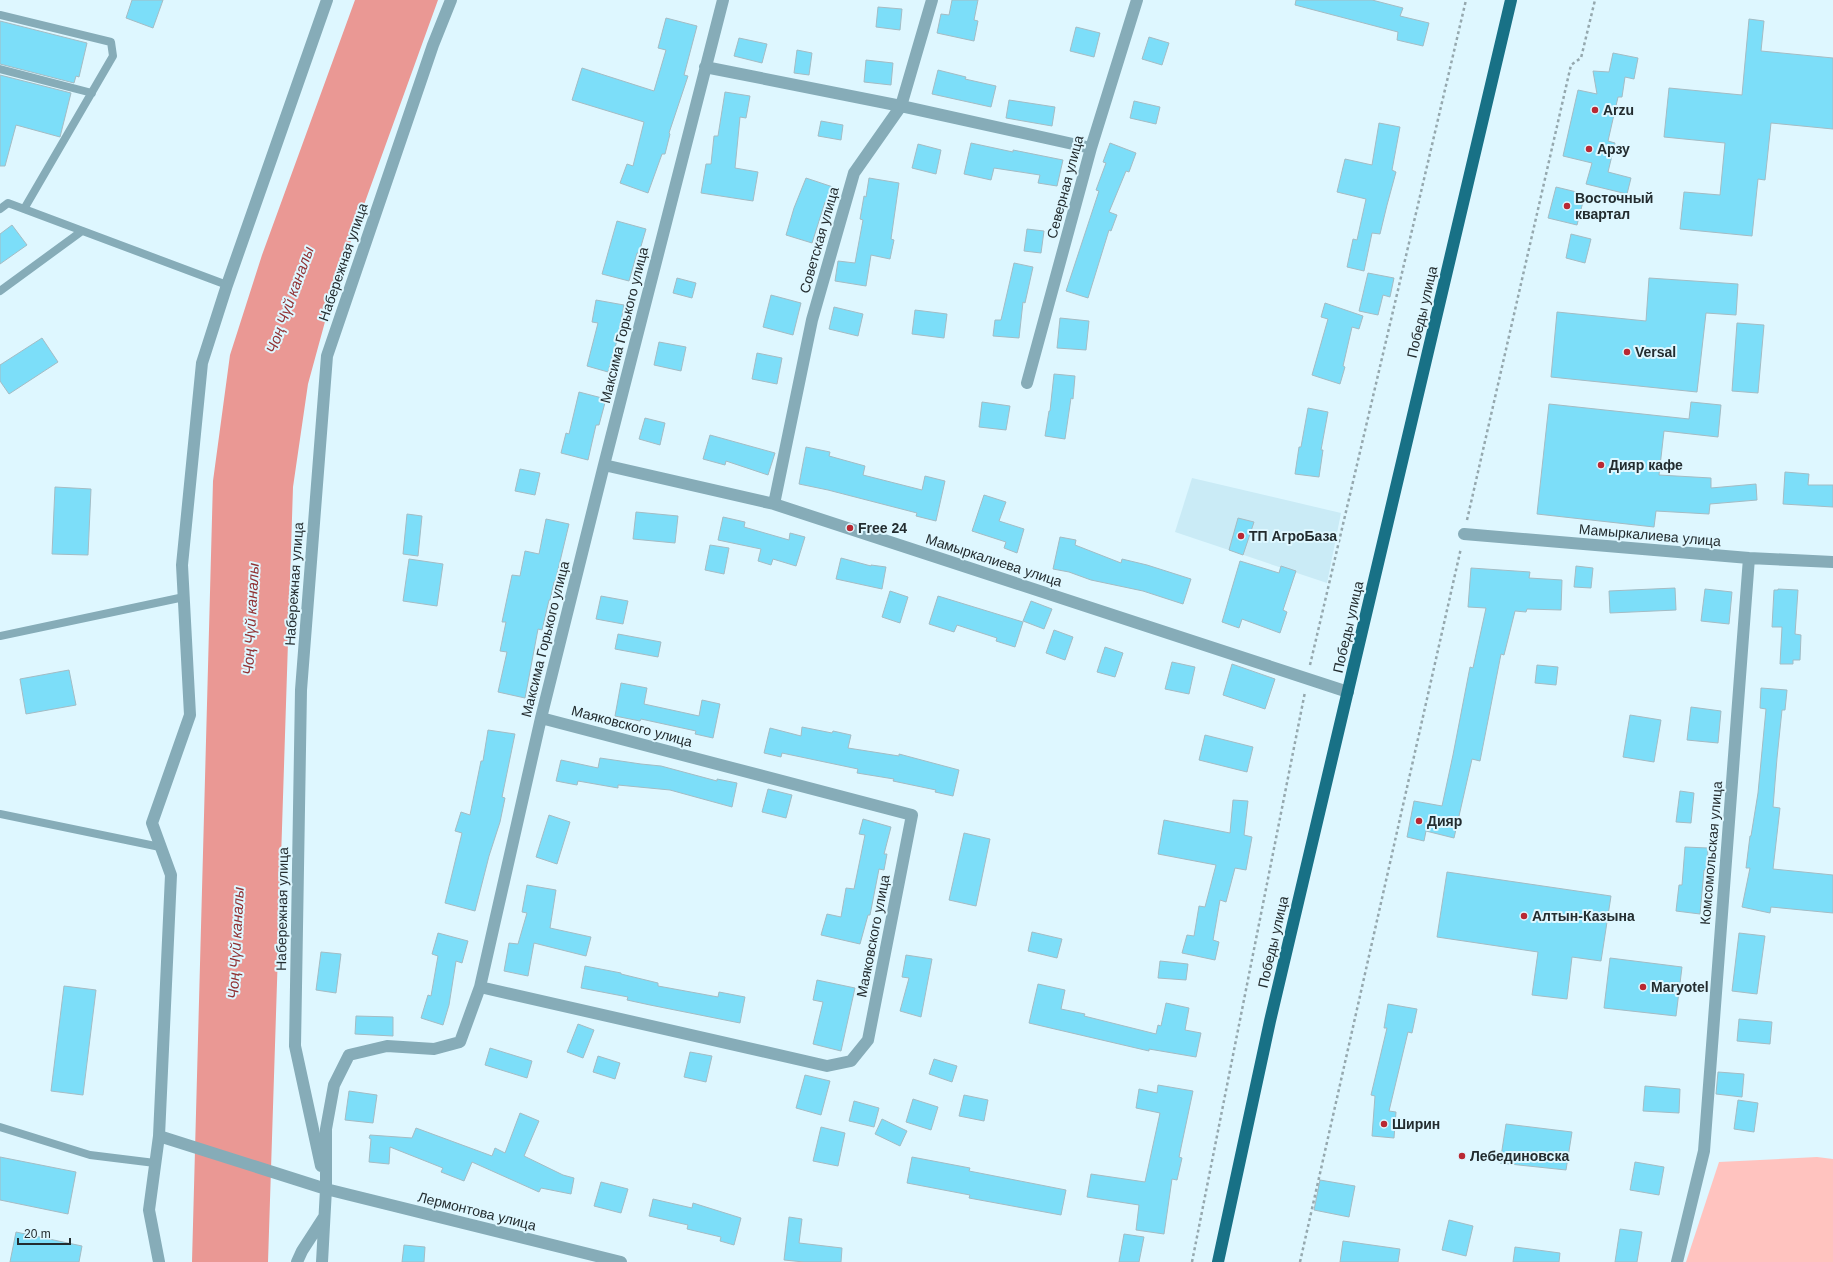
<svg xmlns="http://www.w3.org/2000/svg" width="1833" height="1262" viewBox="0 0 1833 1262" font-family="Arial,sans-serif">
	<style>
		.built { fill: #caebf6 }
		.green { fill: #ffc3bf }
		.water { fill: #ea9894 }
		.building { fill: #7cdef9; stroke: #a4bcc4 }
		.lines { fill: none; stroke-linecap: round; stroke-linejoin: round }
		.path { stroke: #95a8ae; stroke-width: 2.5; stroke-dasharray: 3 3; stroke-linecap: butt }
		.lane { stroke: #86acb8; stroke-width: 8 }
		.street { stroke: #86acb8; stroke-width: 12 }
		.primary { stroke: #187186; stroke-width: 12 }
		.poi-dot { fill: #b92833; stroke: #def7ff; stroke-width: 1.5 }
		.labels { text-anchor: middle; stroke-width: 4; stroke-linejoin: round; paint-order: stroke }
		.poi-label { font-size: 14px; font-weight: bold; fill: #232c2f; stroke: #def7ff; text-anchor: start }
		.street-label { font-size: 14px; fill: #232c2f; stroke: #def7ff }
		.water-label { font-size: 15px; font-style: italic; fill: #903133; stroke: #def7ff }
	</style>
	<rect width="100%" height="100%" fill="#def7ff"/>
	<path class="built" d="M1192,478L1341,513L1327,583L1175,532Z"/>
	<path class="green" d="M1817,1157L1833,1159V1262H1686L1719,1162Z"/>
	<path class="water" d="M355,0H438L335,285L308,384L293,487L268,1262H192L213,481L230,355L262,255Z"/>
	<path class="building" d="M132,0H163L153,28L126,18Z
		M952,0H978L974,20L978,21L974,41L937,33L941,14L949,15Z
		M1296,0H1372L1403,8L1400,16L1429,23L1423,46L1397,40L1398,32L1295,5Z
		M878,7L902,9L900,30L876,27Z
		M666,18L697,26L684,75L688,76L669,133L670,134L665,154H662L648,193L620,183L627,164L633,166L644,122L572,100L582,68L654,91L666,50L658,48Z
		M1749,19L1764,21L1761,51L1833,58V129L1771,123L1765,180L1758,179L1752,236L1680,229L1684,192L1720,195L1725,143L1664,137L1669,88L1742,95Z
		M0,21L87,43L79,77L76,76L74,83L0,64Z
		M1076,27L1100,33L1094,57L1070,51Z
		M1149,37L1169,43L1162,65L1142,59Z
		M739,38L767,44L762,63L734,56Z
		M797,50L812,53L809,75L794,73Z
		M1613,53L1638,58L1634,79L1625,77L1622,97H1618L1608,141L1615,143L1608,172L1631,178L1627,194L1586,184L1592,163L1563,156L1578,90L1597,94L1593,71L1609,72Z
		M866,60L893,63L891,85L864,82Z
		M938,70L966,77L965,79L996,86L991,107L932,94Z
		M0,75L71,93L60,137L16,125L5,166H0Z
		M725,92L750,96L746,118L740,117L735,168L758,172L753,201L701,193L706,164H711L714,136H718Z
		M1009,100L1055,107L1052,126L1006,118Z
		M1134,101L1160,107L1156,124L1130,118Z
		M821,121L843,125L841,140L818,136Z
		M1379,123L1400,127L1392,170L1396,172L1387,205L1380,234L1372,233L1364,271L1347,267L1353,239L1357,240L1366,199L1337,192L1345,159L1372,165Z
		M971,143L1013,152V150L1063,160L1057,186L1038,183L1040,175L994,168L991,180L964,174Z
		M1110,143L1136,153L1129,172L1126,171L1109,212L1117,215L1111,231L1109,230L1088,298L1066,291L1099,191L1096,190L1106,163L1103,162Z
		M918,144L941,150L936,174L912,168Z
		M806,178L833,187L827,202H825L812,243L786,235L794,208Z
		M869,178L899,183L891,239L894,240L890,259L871,255L866,286L835,281L838,261L855,263L863,220L860,219L864,196L866,197Z
		M1556,187L1585,194L1577,225L1548,218Z
		M617,221L646,229L639,253H637L629,281L602,274Z
		M12,225L27,245L0,264V234Z
		M1027,229L1044,231L1041,253L1024,251Z
		M1571,234L1591,239L1585,263L1566,258Z
		M1014,263L1033,267L1025,303L1023,302L1019,338L993,336L995,320H1001Z
		M1368,273L1394,278L1390,297L1383,295L1378,315L1359,311Z
		M677,278L696,283L692,298L673,293Z
		M1649,278L1738,284L1736,315L1706,313L1697,392L1551,377L1557,312L1646,321Z
		M771,295L801,303L793,335L763,327Z
		M596,300L624,305L618,337L608,372L587,366L598,323L592,322Z
		M1325,303L1363,316L1359,329L1352,327L1343,366L1345,367L1340,384L1312,375L1328,319L1321,317Z
		M834,307L863,314L858,336L829,329Z
		M915,310L947,314L944,338L912,334Z
		M1060,318L1089,321L1086,350L1057,348Z
		M1737,323L1764,325L1758,393L1732,391Z
		M42,338L58,362L9,394L0,381V365Z
		M659,342L686,347L681,371L654,365Z
		M757,353L782,358L777,384L752,379Z
		M1054,374L1075,376L1073,399L1071,398L1065,439L1045,436L1049,411H1050Z
		M579,392L606,399L599,425H596L588,460L561,453L566,433L569,434Z
		M982,402L1010,406L1006,430L979,427Z
		M1691,402L1721,405L1718,437L1664,431L1659,475L1711,478V488L1756,484L1757,500L1710,504L1709,514L1656,511L1654,527L1537,514L1549,404L1689,419Z
		M1308,408L1328,412L1321,450H1323L1319,477L1295,474L1299,447H1301Z
		M645,418L665,423L660,445L639,439Z
		M710,435L775,453L768,475L726,461L725,465L703,459Z
		M806,447L830,452L829,456L865,466L863,475L922,490L925,476L945,481L936,521L916,516L917,513L828,490L799,484Z
		M520,469L540,473L535,495L515,491Z
		M1785,472L1809,474L1808,485H1833V507L1783,504Z
		M55,487L91,489L88,555L52,554Z
		M984,495L1006,502L999,521L1024,529L1017,553L1004,548L1006,542L972,531Z
		M636,512L678,516L675,543L633,539Z
		M407,514L422,516L418,556L403,554Z
		M723,517L745,522L744,527L789,540L790,533L805,537L796,566L773,559L771,565L758,561L761,549L718,540Z
		M1238,518L1254,522L1243,555L1229,550Z
		M546,519L569,524L555,582H554L550,600H549L542,630L538,629L525,698L498,692L507,652L500,651L506,622H502L512,575L520,576L525,551L539,554Z
		M1060,537L1076,540L1075,545L1121,563L1122,559L1147,565L1191,579L1183,604L1143,591L1091,580L1069,572L1053,569Z
		M710,545L729,548L724,574L705,570Z
		M841,558L871,566V565L886,567L882,589L836,579Z
		M409,559L443,564L437,606L403,601Z
		M1240,561L1279,573L1281,566L1296,571L1283,610L1287,612L1280,633L1242,619L1239,628L1222,622Z
		M1576,566L1593,568L1591,588L1574,587Z
		M1471,568L1530,572L1529,578L1562,580L1561,610L1527,609L1526,612L1515,611L1504,655L1501,654L1480,761L1472,759L1454,838L1426,831L1424,841L1407,837L1414,801L1442,806L1453,755L1470,667L1473,668L1486,608L1468,607Z
		M1675,588L1676,610L1610,613L1609,591Z
		M1705,589L1732,592L1729,624L1701,621Z
		M1778,589L1798,590L1795,634L1801,635L1800,660H1793V664H1780L1782,627H1772L1774,590H1778Z
		M890,591L908,597L900,623L882,617Z
		M601,596L628,601L623,624L596,619Z
		M938,596L1023,622L1015,647L996,641L997,638L957,625L954,632L929,624Z
		M1031,601L1052,609L1044,629L1023,621Z
		M1054,630L1073,637L1065,660L1046,653Z
		M618,634L661,642L658,657L615,649Z
		M1105,647L1123,653L1115,677L1097,672Z
		M1172,662L1195,667L1189,694L1165,689Z
		M1232,664L1275,679L1265,709L1223,695Z
		M1537,665L1558,667L1556,685L1535,683Z
		M69,670L76,705L26,714L20,679Z
		M621,683L647,688L644,704L699,716L702,700L720,704L713,738L695,734L696,731L641,719L640,721L615,716Z
		M1761,688L1787,690L1785,710H1782L1777,758L1773,807L1780,808L1773,869L1833,875V913L1771,907L1770,913L1742,907L1750,868H1746L1750,836H1751L1758,793L1766,709L1760,708Z
		M1691,707L1721,711L1718,743L1687,740Z
		M1630,715L1661,720L1654,762L1623,757Z
		M802,727L832,733L833,731L851,735L848,748L899,756V754L959,770L953,796L935,792L936,790L893,781L894,779L857,773L858,769L782,753L781,757L764,753L770,728L801,736Z
		M488,730L515,734L502,797L505,798L500,822L489,856L475,911L445,903L462,833L455,831L461,812L470,815L481,761H483Z
		M1205,735L1253,747L1247,772L1199,760Z
		M600,758L641,764L661,766L717,781V779L737,783L732,807L670,790L618,785V788L578,781L577,785L556,781L561,760L598,768Z
		M768,789L792,795L786,818L762,812Z
		M1680,791L1694,793L1691,823L1676,822Z
		M1233,800L1248,801L1244,835L1252,837L1246,870L1235,868L1226,902L1220,900L1213,940L1219,942L1215,960L1182,953L1187,935L1194,936L1199,906L1205,907L1216,865L1158,854L1164,820L1230,833Z
		M549,815L570,822L557,864L536,857Z
		M863,819L891,827L884,854H887L884,870L879,869L870,915H868L860,944L821,935L827,914L841,917L846,888L854,889L865,835L859,834Z
		M964,833L990,839L976,906L949,900Z
		M1685,847L1708,848L1707,870H1704L1700,914L1676,911L1679,885H1682Z
		M1447,872L1611,896L1601,961L1572,957L1567,999L1532,995L1538,952L1437,937Z
		M527,885L556,890L550,928L591,937L586,956L534,943L528,976L504,971L509,943L518,944L527,913L522,912Z
		M1032,932L1062,939L1057,958L1028,951Z
		M438,933L468,941L462,963L456,961L449,1005L443,1025L421,1018L428,995L431,996L438,956L432,954Z
		M1739,933L1765,936L1757,994L1732,991Z
		M321,952L341,954L336,993L316,990Z
		M906,955L932,959L921,1017L900,1011L909,978L902,977Z
		M1610,958L1682,967L1676,1016L1604,1008Z
		M1160,961L1188,964L1186,980L1158,978Z
		M585,966L621,973V974L658,983V986L718,997L719,992L745,997L740,1023L650,1005L627,1000L628,997L581,988Z
		M817,980L855,988L841,1051L813,1044L823,1002L813,1000Z
		M1038,984L1065,990L1061,1009L1085,1014L1084,1016L1156,1034L1158,1025L1161,1026L1166,1003L1189,1008L1185,1030L1201,1033L1196,1057L1149,1049V1051L1029,1023Z
		M64,986L96,990L83,1095L51,1091Z
		M1388,1004L1417,1009L1412,1033L1408,1032L1389,1111L1396,1112L1394,1138L1372,1136L1375,1096L1371,1095L1387,1028H1384Z
		M356,1016L393,1017V1036L355,1034Z
		M1739,1019L1772,1022L1770,1044L1737,1041Z
		M578,1024L594,1030L583,1058L567,1052Z
		M490,1048L532,1061L527,1078L485,1065Z
		M690,1052L712,1056L706,1082L684,1077Z
		M598,1056L620,1063L615,1079L593,1072Z
		M934,1059L957,1066L952,1082L929,1074Z
		M1718,1072L1744,1074L1742,1097L1716,1094Z
		M805,1075L830,1081L821,1115L796,1108Z
		M1158,1085L1193,1091L1179,1157L1182,1158L1177,1180L1172,1179L1164,1234L1136,1230L1139,1205L1087,1197L1091,1174L1145,1182L1160,1113L1136,1108L1139,1089L1157,1093Z
		M1645,1086L1680,1089L1679,1113L1643,1111Z
		M349,1091L377,1095L373,1123L345,1120Z
		M964,1095L988,1100L984,1121L959,1116Z
		M913,1099L938,1107L931,1130L906,1122Z
		M1738,1100L1758,1103L1754,1132L1734,1129Z
		M854,1101L879,1108L874,1127L849,1121Z
		M520,1113L539,1121L524,1156L563,1175L574,1178L571,1194L541,1188L539,1192L472,1162L464,1181L441,1172L443,1168L390,1147L389,1164L369,1162L371,1139L369,1138L370,1135L412,1138L416,1128L492,1156L495,1148L505,1153Z
		M882,1119L907,1131L900,1146L875,1134Z
		M1506,1124L1572,1132L1566,1170L1500,1163Z
		M821,1127L845,1133L838,1166L813,1161Z
		M0,1157L76,1172L68,1214L0,1200Z
		M912,1157L970,1168L969,1171L1066,1190L1061,1215L969,1198L970,1195L907,1183Z
		M1635,1162L1664,1167L1659,1195L1630,1190Z
		M1320,1180L1355,1186L1349,1217L1314,1210Z
		M601,1182L628,1189L621,1213L594,1206Z
		M653,1199L692,1208L693,1203L741,1218L734,1245L720,1241L721,1237L687,1229L688,1225L649,1216Z
		M789,1217L802,1219L799,1243L842,1248L841,1262H804L784,1260Z
		M1449,1220L1473,1226L1466,1256L1442,1250Z
		M1620,1229L1642,1232L1637,1262H1615Z
		M16,1232L82,1246L79,1262H10Z
		M1124,1234L1144,1237L1139,1262H1119Z
		M1343,1241L1400,1249L1398,1262H1340Z
		M404,1245L425,1247L424,1262H402Z
		M1515,1247L1560,1253L1559,1262H1513Z"/>
	<g class="lines">
		<path class="path" d="M1467,520L1571,65L1581,58L1595,0
			M1310,665L1466,0
			M1192,1262L1305,692
			M1300,1262L1461,548"/>
		<path class="lane" d="M0,15L111,42L113,56L24,209
			M0,69L92,93
			M0,209L8,203L227,285
			M0,291L82,231
			M0,636L184,597
			M0,814L160,847
			M0,1127L90,1155L155,1163"/>
		<path class="street" d="M705,67L901,106L1091,148
			M1027,383L1091,148L1137,0
			M604,465L774,504L1348,692
			M774,504L812,320L854,173L901,106L932,0
			M1464,534L1749,558L1833,562
			M480,987L827,1066L851,1061L868,1040L912,815L541,718
			M159,1136L326,1189L621,1262
			M321,1166L295,1046L301,690L327,356L433,45L451,0
			M159,1262L149,1210L159,1136L171,875L152,823L190,715L182,565L202,363L227,285L327,0
			M297,1262L302,1251L324,1217
			M322,1262L326,1189V1129L334,1085L349,1055L387,1046L434,1049L460,1042L480,987L541,718L604,465L723,0
			M1677,1262L1704,1151L1749,558"/>
		<path class="primary" d="M1218,1262L1270,1021L1511,0"/>
	</g>
	<g class="poi-dot">
		<circle cx="1595" cy="110" r="4"/>
		<circle cx="1589" cy="149" r="4"/>
		<circle cx="1567" cy="206" r="4"/>
		<circle cx="1627" cy="352" r="4"/>
		<circle cx="1601" cy="465" r="4"/>
		<circle cx="850" cy="528" r="4"/>
		<circle cx="1241" cy="536" r="4"/>
		<circle cx="1419" cy="821" r="4"/>
		<circle cx="1524" cy="916" r="4"/>
		<circle cx="1643" cy="987" r="4"/>
		<circle cx="1384" cy="1124" r="4"/>
		<circle cx="1462" cy="1156" r="4"/>
	</g>
	<g class="labels">
		<g class="poi-label">
			<text x="1603" y="115">Arzu</text>
			<text x="1597" y="154">Арзу</text>
			<text x="1575" y="203">Восточный<tspan x="1575" dy="16">квартал</tspan></text>
			<text x="1635" y="357">Versal</text>
			<text x="1609" y="470">Дияр кафе</text>
			<text x="858" y="533">Free 24</text>
			<text x="1249" y="541">ТП АгроБаза</text>
			<text x="1427" y="826">Дияр</text>
			<text x="1532" y="921">Алтын-Казына</text>
			<text x="1651" y="992">Maryotel</text>
			<text x="1392" y="1129">Ширин</text>
			<text x="1470" y="1161">Лебединовска</text>
		</g>
		<g class="street-label">
			<text transform="translate(1065 187) rotate(-75)" y="5">Северная улица</text>
			<text transform="translate(819 240) rotate(-74)" y="5">Советская улица</text>
			<text transform="translate(343 262) rotate(-71)" y="5">Набережная улица</text>
			<text transform="translate(1422 312) rotate(-77)" y="5">Победы улица</text>
			<text transform="translate(624 325) rotate(-76)" y="5">Максима Горького улица</text>
			<text transform="translate(1650 535) rotate(5)" y="5">Мамыркалиева улица</text>
			<text transform="translate(994 560) rotate(18)" y="5">Мамыркалиева улица</text>
			<text transform="translate(294 584) rotate(-86)" y="5">Набережная улица</text>
			<text transform="translate(1348 627) rotate(-77)" y="5">Победы улица</text>
			<text transform="translate(545 639) rotate(-76)" y="5">Максима Горького улица</text>
			<text transform="translate(632 726) rotate(15)" y="5">Маяковского улица</text>
			<text transform="translate(1711 853) rotate(-85)" y="5">Комсомольская улица</text>
			<text transform="translate(282 909) rotate(-89)" y="5">Набережная улица</text>
			<text transform="translate(873 936) rotate(-79)" y="5">Маяковского улица</text>
			<text transform="translate(1273 942) rotate(-77)" y="5">Победы улица</text>
			<text transform="translate(477 1211) rotate(14)" y="5">Лермонтова улица</text>
		</g>
		<g class="water-label">
			<text transform="translate(290 300) rotate(-70)" y="5">Чоң Чүй каналы</text>
			<text transform="translate(251 619) rotate(-87)" y="5">Чоң Чүй каналы</text>
			<text transform="translate(236 943) rotate(-87)" y="5">Чоң Чүй каналы</text>
		</g>
	</g>
	<path d="M18 1238v6h52v-6" fill="none" stroke="#232c2f" stroke-width="2"/>
	<text x="24" y="1238" font-size="12" fill="#232c2f" stroke="#def7ff" stroke-width="3" paint-order="stroke">20 m</text>
</svg>
